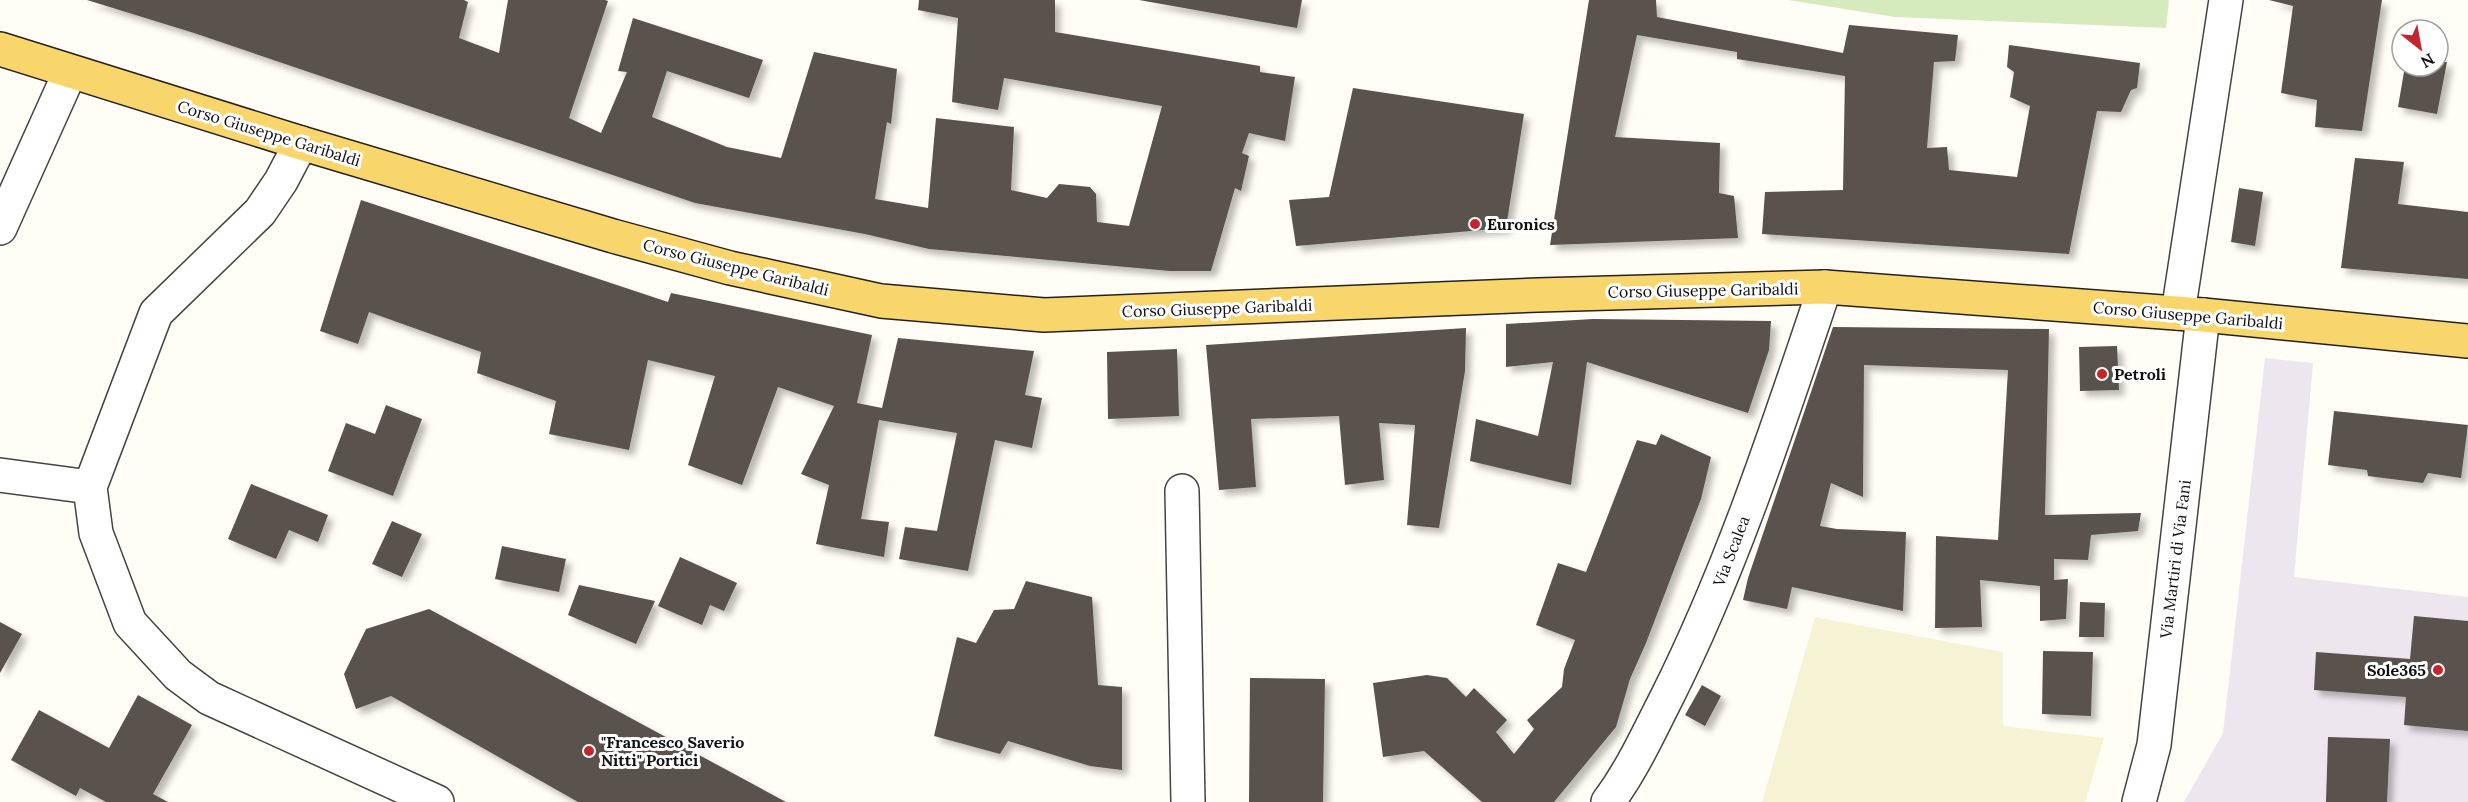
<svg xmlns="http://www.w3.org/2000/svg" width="2468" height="802" viewBox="0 0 2468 802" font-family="Lora,serif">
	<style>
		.industrial { fill: #eee6ef }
		.farmland { fill: #f6f3d4 }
		.green { fill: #d5ebbd }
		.building { fill: #5a524d; filter: url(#shadow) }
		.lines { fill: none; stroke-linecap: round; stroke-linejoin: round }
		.minor-casing { stroke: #444; stroke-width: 36 }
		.major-casing { stroke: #222; stroke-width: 36 }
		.minor { stroke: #fff; stroke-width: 33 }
		.major { stroke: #f9d66b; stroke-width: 33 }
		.poi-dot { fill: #c4262e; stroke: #fff; stroke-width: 2 }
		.labels { text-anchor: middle; stroke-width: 6; stroke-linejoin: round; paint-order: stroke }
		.street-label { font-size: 16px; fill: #111; stroke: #fff }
		.poi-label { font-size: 16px; font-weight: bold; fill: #111; stroke: #fff; text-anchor: start }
	</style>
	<defs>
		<filter id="shadow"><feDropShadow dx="5.5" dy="5.5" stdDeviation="3" flood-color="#0004"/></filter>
	</defs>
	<rect width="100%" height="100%" fill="#fffdf5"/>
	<path class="industrial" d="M2265,358L2313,363L2294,577L2468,597V802H2184L2223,733Z"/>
	<path class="farmland" d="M1815,617L2003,652V726L2104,738L2085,802H1762Z"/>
	<path class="green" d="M1788,0H2169L2166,28L1895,17Z"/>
	<path class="building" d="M87,0H464L468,2L459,38L499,53L508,0H605L608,1L569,118L601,133L627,72L618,71L633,18L763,60L749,98L667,71L652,117L727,147L781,158L814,52L897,69L891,124L887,122L875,199L928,208L936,118L1014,127L1011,190L1047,198L1059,184L1090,187L1096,194L1097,222L1129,226L1162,106L1004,78L998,110L952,102L958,18L918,10L919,0H1055V32L1260,66V72L1295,77L1285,141L1249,133L1242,153L1249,156L1241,191L1235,188L1211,271H1170L929,249L865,234L695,203L194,33Z
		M1139,0H1302L1297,28Z
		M1589,0H1656L1657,17L1843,53L1849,25L1958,35L1955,61L1934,62L1927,148L1947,147L1949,170L2017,177L2030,106L2010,97L2014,72L2007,67L2009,45L2140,63L2137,88L2131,90L2121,112L2097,111L2069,254L1762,234L1765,192L1843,190L1845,76L1737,59V52L1637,35L1615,137L1720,143L1719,193L1734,196L1738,238L1550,245Z
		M2269,0H2382L2362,131L2315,127L2317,100L2281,93L2293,6Z
		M2438,61L2447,62L2437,114L2398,107L2405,66H2438Z
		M1353,88L1524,114L1506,228L1296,246L1289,200L1329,197Z
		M2355,158L2404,162L2398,204L2468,212V279L2341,268Z
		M2239,188L2263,192L2255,246L2231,242Z
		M361,200L668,302L671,293L872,335L857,403L882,408L898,338L1034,351L1025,395L1042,398L1032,448L995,440L968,571L899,559L905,527L937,531L957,433L879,420L861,519L889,522L884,557L816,544L829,485L801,474L834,406L778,387L742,485L688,465L715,376L648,360L629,450L549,434L556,401L477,373L481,352L369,312L358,344L320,331Z
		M1593,319L1771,321L1769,350L1748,413L1587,362L1571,485L1470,461L1476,419L1538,436L1553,362L1506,367V324Z
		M1833,327L2049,329L2045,515L2141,513L2138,531L2091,535L2088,560L2054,559V580L2068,579L2066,619L2040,621V586L1980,580L1982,627L1935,628L1936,536L1998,540L2008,370L1864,365L1863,497L1831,483L1820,526L1837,529L1906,532L1903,611L1792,587L1787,609L1743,600L1748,578Z
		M1466,328L1465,371L1439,528L1407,525L1415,425L1379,423L1384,480L1345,485L1339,416L1251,419L1256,487L1219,490L1206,345Z
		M2117,346L2119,390L2080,391L2079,347Z
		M1177,349L1179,416L1108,419L1107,352Z
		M386,405L422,419L393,496L328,471L346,423L375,434Z
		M2334,411L2468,425L2461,478L2428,473L2423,483L2368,476L2367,470L2328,465Z
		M1661,434L1711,457L1701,499L1646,643L1630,679L1616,727L1554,802H1482L1424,751L1383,757L1373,683L1427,675L1447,678L1466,697L1474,688L1507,720L1496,732L1514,754L1534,729L1527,720L1562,687L1564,669L1575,640L1536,625L1558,563L1586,572L1637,440L1656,445Z
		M251,484L328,515L318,542L289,530L276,559L228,539Z
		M392,521L422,534L402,577L372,564Z
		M502,546L566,559L559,592L495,579Z
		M680,557L737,583L724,611L710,605L702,625L658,606Z
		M1026,581L1092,597L1098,685L1122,687V770L1090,766L1008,741L1000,754L934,736L957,637L976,643L994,610L1014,609Z
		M579,585L655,601L636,644L568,615Z
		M2080,602L2105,603L2104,637H2079Z
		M429,609L786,802H578L391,696L356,709L344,674L366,629Z
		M2414,616L2468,621V731L2404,725L2406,697L2314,690L2316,652L2410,659Z
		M0,622L22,634L0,673Z
		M2043,651L2093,652L2091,716L2042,714Z
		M1250,678L1325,679L1323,802H1249Z
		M1702,685L1721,696L1705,726L1685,715Z
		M138,695L192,725L153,794L168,802H106L80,788L76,796L11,760L39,710L109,748Z
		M2328,737L2390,739L2387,802H2326Z"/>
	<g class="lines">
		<defs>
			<path id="minor" d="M301,143L281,181L260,212L156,313L90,487L96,533L130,623L178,675L209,698L437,802
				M0,228L70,72
				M2178,313L2226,0
				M0,475L90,487
				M1182,491L1188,802
				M1608,802C1632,770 1648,734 1666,699C1732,568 1778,426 1825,287
				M2139,802L2154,745L2203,315"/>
			<path id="major" d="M0,49L301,143L613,236L730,268L881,301L1044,315L1538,295L1825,287L2203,315L2468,341"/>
		</defs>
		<use href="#minor" class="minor-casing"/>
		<use href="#major" class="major-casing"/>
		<use href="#minor" class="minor"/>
		<use href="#major" class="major"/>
	</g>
	<g class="poi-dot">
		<circle cx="1475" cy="224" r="6"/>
		<circle cx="2102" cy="374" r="6"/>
		<circle cx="2438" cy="670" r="6"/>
		<circle cx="589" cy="751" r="6"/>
	</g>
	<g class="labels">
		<g class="street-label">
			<text transform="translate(269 133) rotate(17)" y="6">Corso Giuseppe Garibaldi</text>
			<text transform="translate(736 267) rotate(14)" y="6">Corso Giuseppe Garibaldi</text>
			<text transform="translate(1703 290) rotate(-1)" y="6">Corso Giuseppe Garibaldi</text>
			<text transform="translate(1217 308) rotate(-2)" y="6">Corso Giuseppe Garibaldi</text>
			<text transform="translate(2188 315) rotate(5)" y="6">Corso Giuseppe Garibaldi</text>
			<text transform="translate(1731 551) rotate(-69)" y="6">Via Scalea</text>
			<text transform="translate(2175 559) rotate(-83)" y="6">Via Martiri di Via Fani</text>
		</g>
		<g class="poi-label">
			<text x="1487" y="230">Euronics</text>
			<text x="2114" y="380">Petroli</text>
			<text x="2426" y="676" text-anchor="end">Sole365</text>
			<text x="601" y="748">"Francesco Saverio<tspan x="601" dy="18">Nitti" Portici</tspan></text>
		</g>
	</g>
	<g transform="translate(2420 48) rotate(149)"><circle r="28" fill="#ffffff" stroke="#a0a0a0" stroke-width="1.5"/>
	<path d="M0-4.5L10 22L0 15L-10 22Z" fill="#c4262e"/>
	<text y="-9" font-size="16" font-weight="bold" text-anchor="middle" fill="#111111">N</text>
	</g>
</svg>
